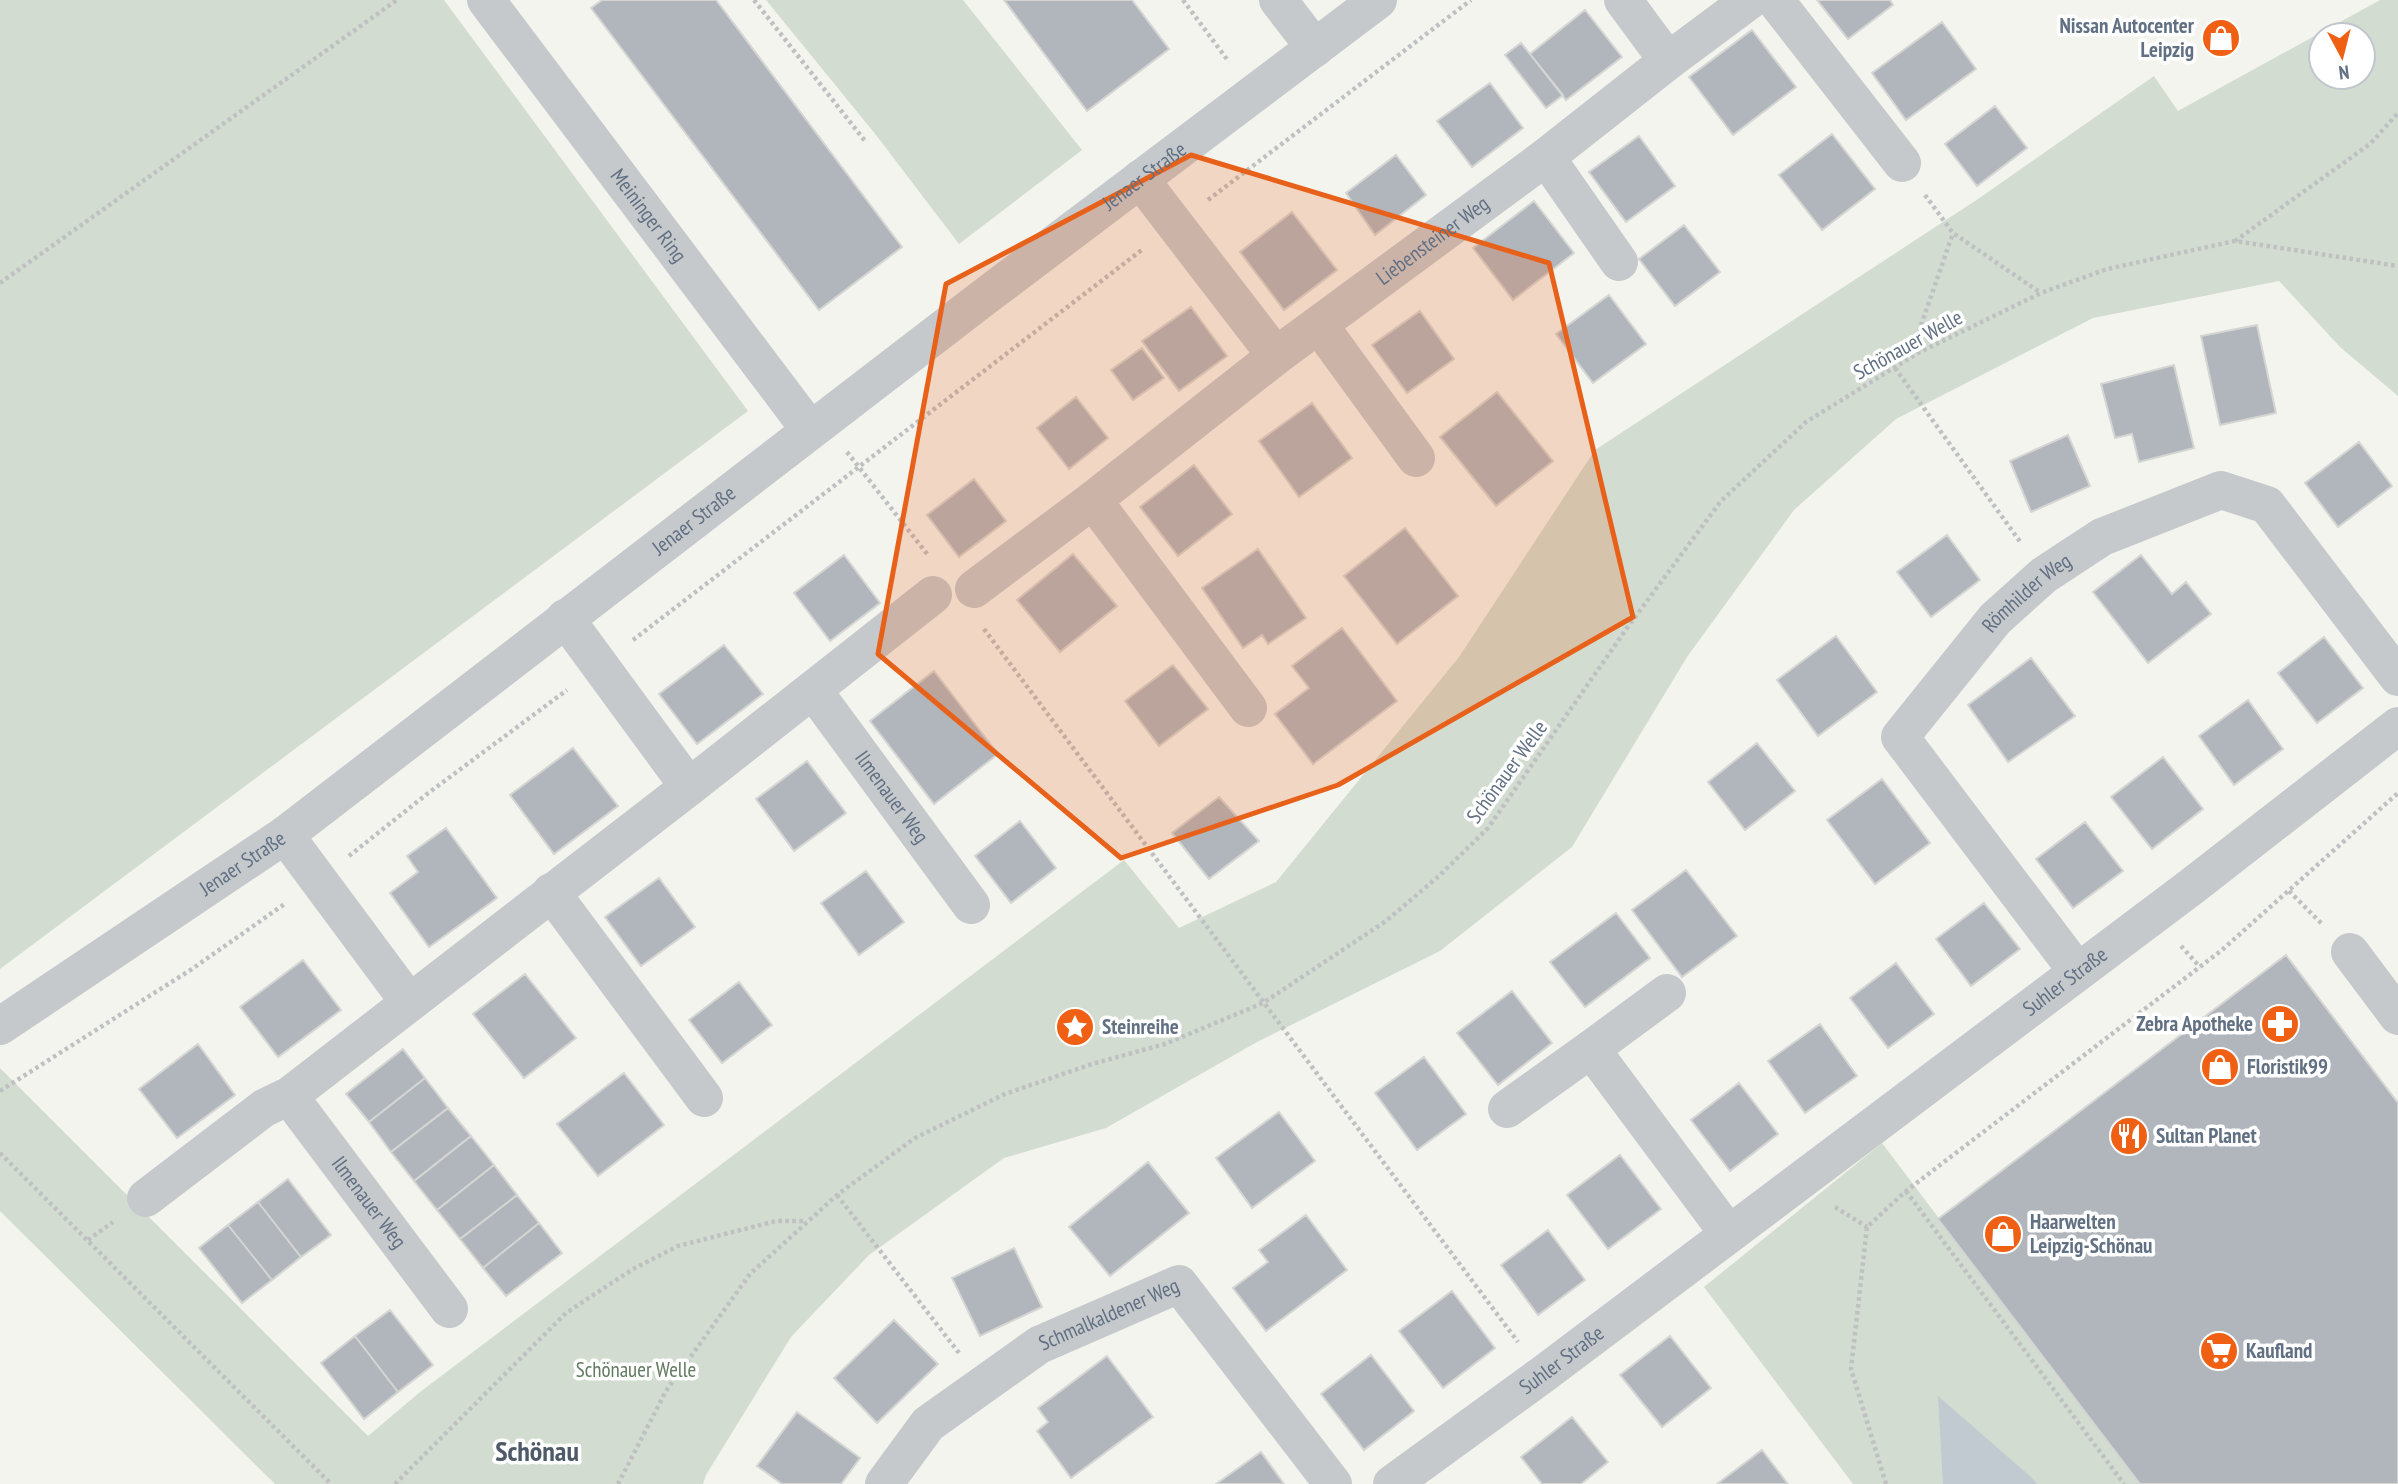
<svg xmlns="http://www.w3.org/2000/svg" width="2398" height="1484" viewBox="0 0 2398 1484" font-family="'PT Sans Narrow',sans-serif">
	<style>
		.green { fill: #d3dcd0; fill-rule: evenodd }
		.water { fill: #c1cad0 }
		.building { fill: #b0b6bc; stroke: #d5d5d3; stroke-width: 2 }
		.lines { fill: none; stroke-linecap: round; stroke-linejoin: round }
		.path { stroke: #bfc0c2; stroke-width: 4.5; stroke-dasharray: 3.5 3.5; stroke-linecap: butt }
		.minor { stroke: #c6c9cc; stroke-width: 38 }
		.marked { fill: #e8611a; fill-opacity: 0.2; stroke: #e8611a; stroke-width: 5; stroke-linejoin: round }
		.labels { text-anchor: middle; stroke-width: 7; stroke-linejoin: round; paint-order: stroke }
		.poi-label { font-size: 21px; font-weight: bold; fill: #617083; stroke: #fff; text-anchor: start }
		.street-label { font-size: 21px; fill: #617083; stroke: #fff }
		.park-label { font-size: 21px; fill: #627a60; stroke: #fff }
		.district-label { font-size: 28px; font-weight: bold; fill: #4f5a68; stroke: #fff }
	</style>
	<rect width="100%" height="100%" fill="#f4f4ef"/>
	<path class="green" d="M0,0H444L748,411L0,969Z
		M766,0H963L1082,150L959,244L876,135Z
		M2380,0H2398V396L2340,347L2279,281L2093,318L1896,419L1794,510L1687,657L1572,847L1440,951L1257,1042L1106,1128L1004,1158L869,1255L791,1337L706,1475L703,1484H275L0,1211V1068L368,1436L420,1392L1124,860L1179,928L1276,882L1459,657L1595,450L1978,199L2154,76L2178,111ZM2321,35H2363V77H2321Z
		M1882,1143L2140,1484H1853L1704,1287Z"/>
	<path class="water" d="M1938,1396L2031,1477L2037,1484H1943Z"/>
	<path class="building" d="M602,0H716L902,247L819,310L591,8Z
		M1004,0H1132L1169,49L1087,111Z
		M1817,0H1890L1893,5L1848,39Z
		M1585,10L1622,57L1566,100L1530,54Z
		M1942,22L1976,69L1906,120L1872,73Z
		M1752,30L1796,87L1733,135L1689,77Z
		M1521,43L1563,95L1546,108L1505,55Z
		M1490,83L1523,128L1472,167L1437,121Z
		M1995,106L2027,148L1977,186L1945,144Z
		M1832,134L1875,189L1822,230L1779,175Z
		M1639,136L1675,186L1626,222L1589,172Z
		M1396,155L1426,195L1375,235L1346,193Z
		M1534,201L1574,253L1513,300L1473,248Z
		M1292,212L1337,270L1284,310L1240,252Z
		M1684,225L1720,272L1675,306L1639,259Z
		M1609,295L1646,344L1593,383L1556,334Z
		M1191,307L1227,356L1179,391L1142,341Z
		M1420,311L1454,359L1407,393L1372,345Z
		M2257,325L2276,413L2220,425L2201,336Z
		M1142,348L1164,378L1133,400L1111,370Z
		M2174,365L2194,448L2139,462L2132,434L2115,438L2101,384Z
		M1497,392L1553,461L1496,506L1440,437Z
		M1076,397L1108,438L1069,469L1037,428Z
		M1312,403L1352,458L1299,497L1259,441Z
		M2068,435L2090,486L2031,512L2010,461Z
		M2359,442L2392,486L2338,527L2305,483Z
		M1194,465L1232,514L1178,556L1140,507Z
		M974,479L1006,521L959,557L927,515Z
		M1405,528L1458,596L1397,644L1344,576Z
		M1947,535L1980,580L1931,617L1897,572Z
		M1258,549L1306,618L1268,644L1262,635L1243,648L1202,588Z
		M1073,554L1117,606L1060,652L1017,600Z
		M844,555L880,603L830,641L794,593Z
		M2141,555L2172,594L2186,582L2211,614L2148,663L2093,592Z
		M1342,628L1397,701L1313,764L1275,714L1309,688L1292,666Z
		M1836,636L1877,692L1818,736L1777,680Z
		M2324,637L2363,688L2317,723L2278,673Z
		M724,645L763,694L697,744L659,694Z
		M2031,658L2075,716L2008,762L1968,705Z
		M1173,665L1208,709L1159,746L1125,701Z
		M934,671L998,754L934,804L870,721Z
		M2248,700L2283,749L2234,785L2199,736Z
		M1757,743L1795,791L1745,830L1708,782Z
		M573,748L618,806L554,854L510,795Z
		M2163,757L2203,809L2152,849L2111,797Z
		M807,761L846,813L794,851L756,799Z
		M1882,779L1930,843L1875,884L1827,820Z
		M1219,797L1259,841L1209,879L1172,833Z
		M1020,821L1056,868L1011,903L975,856Z
		M2085,822L2123,871L2073,908L2036,859Z
		M446,828L497,898L429,947L390,893L418,872L407,856Z
		M1686,870L1737,936L1682,977L1632,910Z
		M866,871L904,922L859,955L821,903Z
		M659,878L695,927L641,966L605,917Z
		M1984,903L2020,949L1971,986L1936,939Z
		M1616,913L1650,958L1585,1007L1550,962Z
		M2286,955L2398,1103V1484H2140L1938,1219Z
		M303,960L341,1010L278,1057L240,1007Z
		M1896,963L1934,1014L1888,1048L1850,998Z
		M525,974L576,1038L524,1078L473,1014Z
		M739,982L772,1025L722,1063L689,1020Z
		M1512,991L1552,1043L1498,1085L1457,1033Z
		M1820,1024L1857,1076L1805,1113L1768,1061Z
		M198,1044L235,1095L177,1138L139,1089Z
		M403,1049L425,1078L369,1122L346,1094Z
		M1424,1057L1466,1114L1417,1150L1375,1093Z
		M624,1073L664,1125L598,1176L557,1124Z
		M425,1078L448,1108L391,1152L369,1122Z
		M1739,1083L1778,1134L1730,1171L1691,1120Z
		M448,1108L471,1136L414,1181L391,1152Z
		M1279,1112L1315,1161L1252,1208L1216,1158Z
		M471,1136L494,1165L437,1210L414,1181Z
		M1620,1155L1661,1209L1608,1249L1567,1195Z
		M1148,1162L1189,1213L1110,1276L1069,1227Z
		M494,1165L517,1195L460,1239L437,1210Z
		M288,1179L331,1235L301,1257L258,1202Z
		M517,1195L539,1223L483,1268L460,1239Z
		M258,1202L301,1257L272,1280L228,1225Z
		M1306,1215L1347,1270L1266,1331L1233,1288L1268,1262L1259,1250Z
		M539,1223L562,1253L506,1296L483,1268Z
		M228,1225L272,1280L242,1303L199,1248Z
		M1548,1230L1585,1280L1538,1315L1501,1265Z
		M1014,1248L1042,1307L980,1336L952,1278Z
		M1452,1291L1495,1348L1443,1388L1399,1331Z
		M390,1310L433,1365L398,1392L355,1336Z
		M894,1320L938,1364L877,1423L834,1378Z
		M355,1336L398,1392L364,1419L321,1363Z
		M1670,1336L1711,1388L1662,1427L1620,1375Z
		M1371,1355L1414,1411L1364,1450L1321,1394Z
		M1107,1356L1153,1417L1071,1478L1037,1431L1048,1422L1038,1408Z
		M797,1412L860,1458L841,1484H782L757,1466Z
		M1572,1417L1608,1462L1581,1484H1542L1521,1457Z
		M1762,1450L1788,1484H1717Z
		M1261,1452L1284,1484H1216Z"/>
	<g class="lines">
		<path class="path" d="M754,0L865,141
			M1183,0L1229,62
			M1925,195L1953,233L2041,293
			M1208,200L1471,0
			M2235,241L2370,144L2398,113
			M0,283L397,0
			M1918,353L1920,328L1953,233
			M1895,368L2021,543
			M847,452L928,555
			M984,629L1518,1342
			M633,640L1143,249
			M349,856L427,794L567,690
			M2289,891L2322,924
			M2181,946L2200,967
			M0,1091L192,969L286,903
			M0,1153L331,1484
			M1906,1191L2124,1484
			M837,1195L959,1353
			M1835,1207L1867,1227
			M88,1240L113,1222
			M395,1484L566,1313L633,1269L678,1246L776,1221H805
			M618,1484L666,1391L750,1274L837,1195L915,1138L1005,1094L1092,1064L1165,1044L1263,1003L1386,921L1439,876L1488,828L1627,628L1721,501L1806,422L1918,353L2041,293L2107,269L2235,241L2398,266
			M1886,1484L1851,1369L1867,1227L1906,1191L2222,950L2398,793"/>
		<g class="minor">
			<path id="s1" d="M486,0L810,430"/>
			<path d="M1278,0L1315,48"/>
			<path d="M1623,0L1668,61"/>
			<path d="M1775,0L1902,163"/>
			<path d="M1546,157L1619,262"/>
			<path d="M1140,179L1276,356"/>
			<path d="M1319,325L1416,458"/>
			<path d="M1093,500L1248,708"/>
			<path id="s2" d="M974,589L1093,500L1276,356L1546,157L1668,61L1750,0"/>
			<path d="M565,618L689,787"/>
			<path id="s3" d="M813,690L971,905"/>
			<path d="M285,835L409,1002"/>
			<path d="M551,892L704,1098"/>
			<path d="M2350,952L2398,1016"/>
			<path id="s4" d="M2077,971L1900,737L1995,619L2044,575L2102,537L2221,490L2267,505L2398,677"/>
			<path d="M1667,993L1591,1049L1728,1233"/>
			<path id="s5" d="M0,1026L285,835L987,295L1378,0"/>
			<path id="s6" d="M289,1096L449,1309"/>
			<path d="M1507,1109L1591,1049"/>
			<path d="M146,1198L264,1108L289,1096L689,787L933,595"/>
			<path id="s7" d="M884,1484L928,1424L1039,1345L1179,1284L1333,1484"/>
			<path id="s8" d="M1392,1484L1542,1375L2191,887L2398,726"/>
		</g>
	</g>
	<path class="marked" d="M1191,155L1549,263L1633,617L1338,785L1121,858L878,654L946,284Z"/>
	<defs>
		<symbol id="shop-disc" viewBox="-11 -11 22 22"><circle r="9.5" fill="#ef6014" stroke="#fff"/><path d="M-5-2.5h2.3a2.7 3.5 0 0 1 5.4 0H5L5.5 6h-11ZM-1.5-2.5h3a1.5 2.3 0 0 0-3 0Z" fill="#fff"/></symbol>
		<symbol id="pharmacy-disc" viewBox="-11 -11 22 22"><circle r="9.5" fill="#ef6014" stroke="#fff"/><path d="M-2-6h4v4h4v4h-4v4h-4v-4h-4v-4h4Z" fill="#fff"/></symbol>
		<symbol id="sight-disc" viewBox="-11 -11 22 22"><circle r="9.5" fill="#ef6014" stroke="#fff"/><path d="M0-6L1.8-2.2L6-1.7L2.9 1.2L3.7 5.4L0 3.3L-3.7 5.4L-2.9 1.2L-6-1.7L-1.8-2.2Z" fill="#fff"/></symbol>
		<symbol id="restaurant-disc" viewBox="-11 -11 22 22"><circle r="9.5" fill="#ef6014" stroke="#fff"/><path d="M-5-6h1v4h1v-4h1v4h1v-4h1v5L-1.5 .5V6h-2V.5L-5-1ZM5-6V6H3V1.5H1.5Q1.5-4 5-6Z" fill="#fff"/></symbol>
		<symbol id="supermarket-disc" viewBox="-11 -11 22 22"><circle r="9.5" fill="#ef6014" stroke="#fff"/><path d="M-6-5.5h2.5l.6 2H6L4.5 2H-2.5L-4.4-4H-6ZM-1.5 3.2a1.3 1.3 0 1 0 .1 0ZM3 3.2a1.3 1.3 0 1 0 .1 0Z" fill="#fff"/></symbol>
	</defs>
	<g fill-rule="evenodd">
		<use href="#shop-disc" x="2199" y="16" width="44" height="44"/>
		<use href="#pharmacy-disc" x="2258" y="1002" width="44" height="44"/>
		<use href="#sight-disc" x="1053" y="1005" width="44" height="44"/>
		<use href="#shop-disc" x="2198" y="1045" width="44" height="44"/>
		<use href="#restaurant-disc" x="2107" y="1114" width="44" height="44"/>
		<use href="#shop-disc" x="1981" y="1212" width="44" height="44"/>
		<use href="#supermarket-disc" x="2197" y="1329" width="44" height="44"/>
	</g>
	<g class="labels">
		<g class="poi-label">
			<text x="2194" y="33" text-anchor="end">Nissan Autocenter<tspan x="2194" dy="24">Leipzig</tspan></text>
			<text x="2253" y="1031" text-anchor="end">Zebra Apotheke</text>
			<text x="1102" y="1034">Steinreihe</text>
			<text x="2247" y="1074">Floristik99</text>
			<text x="2156" y="1143">Sultan Planet</text>
			<text x="2030" y="1229">Haarwelten<tspan x="2030" dy="24">Leipzig-Schönau</tspan></text>
			<text x="2246" y="1358">Kaufland</text>
		</g>
		<g class="street-label">
			<text dy="7" stroke="none"><textPath href="#s5" startOffset="1426">Jenaer Straße</textPath></text>
			<text dy="7" stroke="none"><textPath href="#s1" startOffset="270">Meininger Ring</textPath></text>
			<text dy="7" stroke="none"><textPath href="#s2" startOffset="576">Liebensteiner Weg</textPath></text>
			<text transform="translate(1908 345) rotate(-29)" y="7">Schönauer Welle</text>
			<text dy="7" stroke="none"><textPath href="#s5" startOffset="859">Jenaer Straße</textPath></text>
			<text dy="7" stroke="none"><textPath href="#s4" startOffset="486">Römhilder Weg</textPath></text>
			<text transform="translate(1507 772) rotate(-54)" y="7">Schönauer Welle</text>
			<text dy="7" stroke="none"><textPath href="#s3" startOffset="133">Ilmenauer Weg</textPath></text>
			<text dy="7" stroke="none"><textPath href="#s5" startOffset="292">Jenaer Straße</textPath></text>
			<text dy="7" stroke="none"><textPath href="#s8" startOffset="840">Suhler Straße</textPath></text>
			<text dy="7" stroke="none"><textPath href="#s6" startOffset="133">Ilmenauer Weg</textPath></text>
			<text dy="7" stroke="none"><textPath href="#s7" startOffset="287">Schmalkaldener Weg</textPath></text>
			<text dy="7" stroke="none"><textPath href="#s8" startOffset="210">Suhler Straße</textPath></text>
		</g>
		<g class="park-label">
			<text x="636" y="1377">Schönauer Welle</text>
		</g>
		<g class="district-label">
			<text x="537" y="1461">Schönau</text>
		</g>
	</g>
	<g transform="translate(2342 56) rotate(173)"><circle r="33" fill="#ffffff" stroke="#c0c6cd" stroke-width="2"/>
	<path d="M0-5L12 26L0 18L-12 26Z" fill="#ef6014"/>
	<text y="-10" font-size="19" font-weight="bold" text-anchor="middle" fill="#617083">N</text>
	</g>
</svg>
